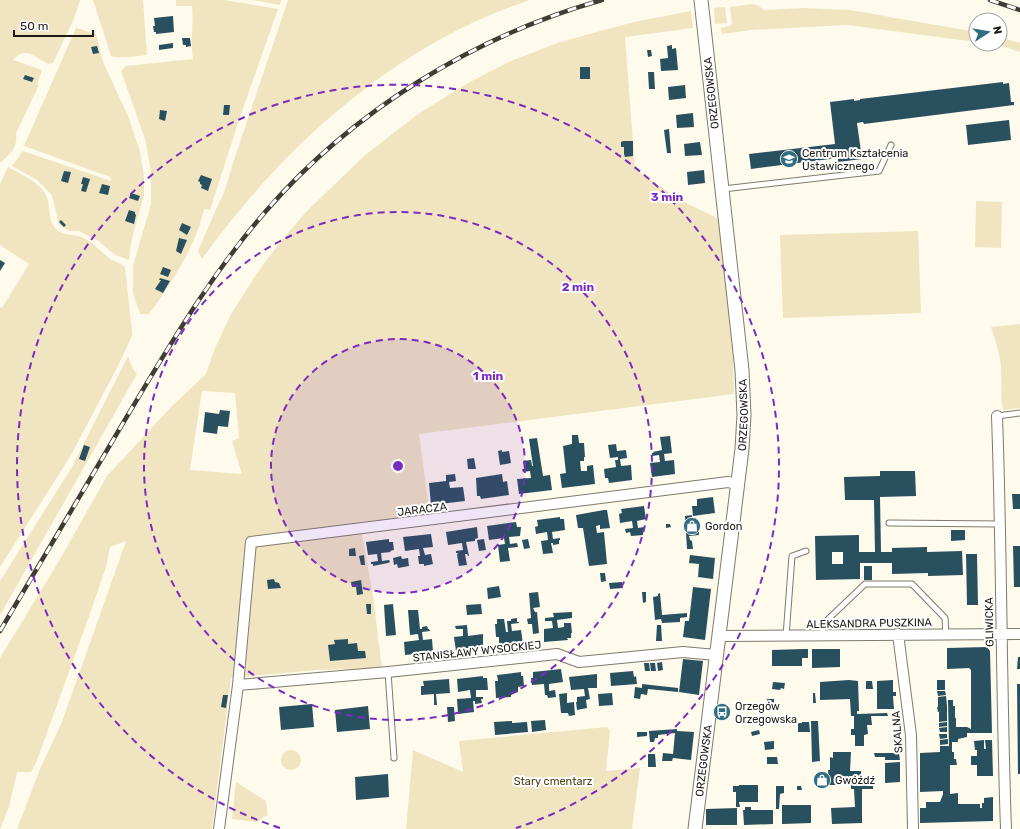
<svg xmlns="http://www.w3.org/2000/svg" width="1020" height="829" viewBox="0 0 1020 829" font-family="Rubik,sans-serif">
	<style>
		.green { fill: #f1e5c1; fill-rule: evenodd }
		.building { fill: #29505e; fill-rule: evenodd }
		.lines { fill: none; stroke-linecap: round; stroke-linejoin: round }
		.service-casing { stroke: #7f7a6b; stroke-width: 7 }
		.minor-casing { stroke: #7f7a6b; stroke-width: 12 }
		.tertiary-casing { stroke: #7f7a6b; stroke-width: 15 }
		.service { stroke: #fff; stroke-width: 5 }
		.minor { stroke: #fff; stroke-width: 10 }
		.tertiary { stroke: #fff; stroke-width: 13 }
		.rail-casing { stroke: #3e3c34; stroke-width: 4.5 }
		.rail { stroke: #fff; stroke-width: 3; stroke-dasharray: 9; stroke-linecap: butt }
		.ring { fill: none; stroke: #7b2cbf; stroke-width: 2; stroke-dasharray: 7 5 }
		.labels { text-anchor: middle; stroke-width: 4; stroke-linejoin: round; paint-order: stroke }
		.street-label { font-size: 11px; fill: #1d1b15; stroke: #fff }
		.poi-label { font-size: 11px; fill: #1d1b15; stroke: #fff; text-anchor: start }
		.park-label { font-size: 11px; fill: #4e4115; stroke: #fff }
		.centre { fill: #7b2cbf; stroke: #fff; stroke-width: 2 }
		.ring-label { font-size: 12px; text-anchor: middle; font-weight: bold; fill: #7b2cbf; stroke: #fff; stroke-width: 4; stroke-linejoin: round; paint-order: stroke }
	</style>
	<rect width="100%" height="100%" fill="#fefaec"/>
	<path class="green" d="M0,0H80L75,16L53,63L48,64C35,58 27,45 13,60L42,70L37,85H39L16,133C18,148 10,154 0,163Z
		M93,0H143L147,55C139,56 115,59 111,56Z
		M176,0H224L278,9L239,120L210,210L204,209C196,246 171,284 149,314H140L133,293V266L151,204V171L145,139L121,71L126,66L193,59C190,41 194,24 192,6H176Z
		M253,0H281L280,5Z
		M288,0H530C397,43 282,147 202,259L198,251L217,207L224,193L233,163Z
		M752,4L757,5L765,10L803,8L850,10L976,32V42L847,25L751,30L722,34L721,28L730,26L732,24L730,7Z
		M725,7L727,23L715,24L714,8Z
		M691,11L693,28L625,37L635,169L680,200L719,219L733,349L734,394L419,434L430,516L360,522L373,596L382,668L316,670L231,678L212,829H17L40,769L62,722L126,541L110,547L106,567L87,622L36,763L31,772H17L9,807L0,829V658L59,561L107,476L170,408L206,374L215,348L231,314L259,270L282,240L306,212L364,156L418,114L468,83L511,61L560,42L634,22ZM202,391L235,393L239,438L232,441L242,474L190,470Z
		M76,28L96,34L103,62L128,116L140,151L144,177V195L131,242L129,260L115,255L97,240L79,231H70L60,226L58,221L53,199L51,194L37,180L12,166L23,151L111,181L110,177L24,146Z
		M1000,37L1020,43V52L999,45L990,44H1000Z
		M8,167C22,175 43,183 48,200C50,210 49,222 56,229C63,236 71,234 79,236C92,240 101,253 112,260C117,262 121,263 125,267L132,332V336L118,366L70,457L0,567V307L2,308L29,264L0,245V184Z
		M976,201L1002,202L1001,248L975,247Z
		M918,231L921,313L783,318L780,235Z
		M1020,324V408L1003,410C1000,396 1002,381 1001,367C1000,353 995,340 991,327Z
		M128,356L133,369L137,374L0,615V581L72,467Z
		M607,727L610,731L606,771L640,768L632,829H406L413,750L463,772L459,741Z
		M281 760a10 10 0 1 1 20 0a10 10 0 1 1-20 0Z
		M236,782L266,801L268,815L256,822L232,819Z"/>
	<path class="building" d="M173,16L174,32L156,34V32H154L153,26H155L154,18Z
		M182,38H190L191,46L186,47V45H183Z
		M173,43V48L159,50V45Z
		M672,45V49L676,48L678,70L661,71L660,59L668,58L667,46Z
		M97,46L99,53L93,54L91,47Z
		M647,50H651L652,56L648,57Z
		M580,67H590V79H580Z
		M648,72H654L655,89H649Z
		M25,75L34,78L32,82L23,79Z
		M1003,82V84L1009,83L1011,102H1014V105L864,124L863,122L857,123L862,159L838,162V158L751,169L749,154L835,144L830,102L854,99V101L860,100V99Z
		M685,85L686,98L669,100L668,87Z
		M224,105H230L229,115H223Z
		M160,110L167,111L165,121L159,119Z
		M693,113L694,127L677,128L676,115Z
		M1009,120L1011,140L968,145L966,125Z
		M669,129L671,153H667L664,130Z
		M623,141H633V156L625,157L624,154V147H621V142Z
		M700,142L702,155L685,156L684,144Z
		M704,170L705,183L688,185L687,172Z
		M64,171L71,172L68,183L61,181Z
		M201,175L212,179L208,191L201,188L202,185L200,184V182L198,181Z
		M83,177L90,179L86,192L81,191L83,184H81Z
		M102,184L110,186L108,195L99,193Z
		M131,193L140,196L138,201L129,198Z
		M129,210L135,212V214L136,215L134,224L125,221Z
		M61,220L66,225L64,227L59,222Z
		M182,223L191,227L187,235L179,230Z
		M179,238L187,240L181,254L176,251Z
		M0,260L5,263L0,271Z
		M163,267L171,270L168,277L160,274Z
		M160,278L170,281L163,293L155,289L161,280H159Z
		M220,410L230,411L228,427L218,426L217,434L203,432L205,412L219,414Z
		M572,435H578L579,443H584L585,457H584V461H580L581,471H587V466L593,465L595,484L562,488L560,474L566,473L563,446L572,444Z
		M670,436L672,453L664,454L665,461L674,460L675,474L652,477L650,463L660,462L659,455L652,456V453H654L653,452L662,450L660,437Z
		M537,438L543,476L550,475L552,490L519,494L517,479L531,478L530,471L523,472L522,469H524L523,461L531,460L532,466H533L529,439Z
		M616,444L617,451L626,450L627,458L620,459L621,466L631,465L632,480L609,483L608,478H605L604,469L616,467L615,460H618V457L610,458L608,445Z
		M84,445L90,447L85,461L79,459Z
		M502,450V452L509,451L511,463L500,465L498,451Z
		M474,458L476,469H468L467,459Z
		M880,471H915L916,496L880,497L881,552H892V548L927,547V552L962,551L963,575L928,576V573L892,574V563H860V579L816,580L815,536L859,535V552H875L874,500H845L844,477L880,476ZM832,552H843V564H832Z
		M455,474L456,481L449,482L450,488L463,487L465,501L431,505L429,483L446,481V475Z
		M502,474L503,482L507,481L509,495L481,499L480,496H477L476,478Z
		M1012,494H1020V509H1013Z
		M713,497L715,513L693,516L692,506H697V499Z
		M644,506L646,519L637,521L638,528L644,527L645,531H643V535L631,536L630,532L626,533L625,529L633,528L632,521L620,523L619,514L622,513L621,509Z
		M604,510H607L610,528L600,529V525L596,526L597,533L604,532L607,564L589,566L583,528H578L576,515Z
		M692,515V518H696V524H698L699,535L689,536L690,540L692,541L693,549H687L685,516Z
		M560,517V519H564L565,530L552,532L553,539L560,538V540H559V544L553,545V543H551L553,553L543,554L541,541L548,540L547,532L536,534L535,527L538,526L537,520Z
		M516,522L517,527H521L520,536L509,537L510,544L517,543L518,547L508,548L510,561L500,562L498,545L505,544L504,538L489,540L487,526Z
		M666,524H670L671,527L666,528Z
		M477,527L478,538L475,539V541L466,542L469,556H468L467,554H465L467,565L459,566L457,555L458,553H456V551L463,550L462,543L448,545L446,532Z
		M951,530H965V540L951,541Z
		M431,534L433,547L423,548L425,555L431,554L433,564L424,566V564H419L418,556H420L419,549L405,551L403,537Z
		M389,539V542H393L394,550L390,551L391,552L381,553L382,561L389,560L390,562L388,563L373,566V564H371V562L378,561L377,554L368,555L366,542Z
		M484,539L486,550L479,551L477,540Z
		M528,539L530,548L524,549L522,540Z
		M1013,546H1020V587H1014Z
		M355,548L356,556H349V549Z
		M966,554H977L978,605H967Z
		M364,555L365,565H361L359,556Z
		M690,555L715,558L713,579L698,577L699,564L689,563Z
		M401,556L402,559L408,558L409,566L398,568L397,564L394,565L393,558Z
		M864,566H872V580H864Z
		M600,573H605L606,581L601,582Z
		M274,579L275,582L279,583L281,588L268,589L267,580Z
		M361,580L363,594L357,595L356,587H352L351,582Z
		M622,582L623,588L610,589L609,583Z
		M499,586L501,597L488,599L487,588Z
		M693,587L711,589L705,640L683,637L685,621H689Z
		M538,592L540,607L533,608L535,612H537L539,633L533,634L532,624H528L527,619L531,618L529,593Z
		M642,592H646V602L643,603Z
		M660,593L662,615L687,613V617L680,618V622L662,623L661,619L655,620L653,597L658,596V594Z
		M366,604H371V614H367Z
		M393,604L396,635L386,636L384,605Z
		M481,604L482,614L467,615L466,605Z
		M408,610H418L420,629H422V627L427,626L428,629H429L430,631L422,632L423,640L432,639L433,652L405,655L404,642L419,640L418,634L410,635Z
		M572,612V618L557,620L558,628L564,627V623H571L572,633H571V638H567L568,640L544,642V629L553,628L552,621H545V618L554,617L553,613Z
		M517,618V622H519V623L511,624L512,631L521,630L523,644L499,647V637H496L495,624H497V619H504L506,632H508L507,621H511V619Z
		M467,625L468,636L483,634V650L480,651V648L456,651L454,637L463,636V629H456L455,626Z
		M657,625H661L662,641H656Z
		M348,639V644L357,643L358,651H365L366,658L330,661L328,645L335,644L334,640Z
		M987,647L990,651L992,733H967V737L958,739V742H952V752H954V759H956L957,765H950V794L958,793V804H980V808H982V803H984V798L993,797V821L920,823V808H926V802H940L943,794V791L920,792V753L940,752V746H949L948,700H953V706H955V718H956V727H967L971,729V670L969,668L947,669V648Z
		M803,649H808V658H802V666H772V650Z
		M812,649H840V667L812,668Z
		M1018,657H1020V669H1017Z
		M683,659L703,661L699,695L679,692Z
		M662,662L663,670L658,671L657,663Z
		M644,663H649L650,671H645Z
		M650,663H655L656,671H651Z
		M561,669L563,682L549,684V691L555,690L556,697L548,698L547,695H545L544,684L532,685L531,678H533V672Z
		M633,671L634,677L636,676L637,684L611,686L610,673Z
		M521,672V676H523L524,686L518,687V692L511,695V697L496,698L495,681H498L497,675Z
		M597,674V688H588L590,699L586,700L587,708L577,710L576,702H577V697L585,696L584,689L571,690L569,677Z
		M483,676V678H487L488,690H476V697H483V699H481L482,703L475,704V701H473L474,712L458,714L457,699L471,698L470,690L458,692L457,679Z
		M449,679L450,693L436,694L437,705H434V694L421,695V686H424L423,681Z
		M849,680L858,681L859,711H857V714L887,713L888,716H871L872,725H867L868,734L864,735V746H855V735H851V729H854V716H851L850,699L820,700V682Z
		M893,680V692H896V696H893L894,709H877V681Z
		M937,680H945V690H937Z
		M866,681H872L873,689H866Z
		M773,682L785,683L784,689L781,688L780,690L772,689Z
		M642,684L678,688V692L648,689L647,695L641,694L640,699L634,698L635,687L642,688Z
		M1017,684H1020V774H1018Z
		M937,691H945L946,695L938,696Z
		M567,693V703L574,702L575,715L569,716L568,713H561L559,694Z
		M612,693L613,705L599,706L598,694Z
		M813,693H815L816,703H813Z
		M223,695H228L226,708L221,707Z
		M946,696L947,706L938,707V697Z
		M767,699H774V705H767Z
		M312,704L314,727L281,730L279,707Z
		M368,706L370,729L337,732L335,710Z
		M947,706V721L939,722V717H944H939V712L944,711L938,712L937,707Z
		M447,707H454L455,721L448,722Z
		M719,710H723L721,719H717Z
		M545,720L546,730L532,732L531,721Z
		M512,721V723L527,722L528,732L495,735L494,722Z
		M811,721H818L820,761L812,762Z
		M802,722H809L810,732H798V723H802Z
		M947,722V726L939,727V723Z
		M947,727V732H940L939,728Z
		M677,729V731L694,732L691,760L673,758L672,761H662L663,753L673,754L675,733L658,735V738H655L654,742H650L649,731Z
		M759,730L760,734L752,736L751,732Z
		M637,732H647V736L637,737Z
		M939,734H947V738L940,739Z
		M948,739V744L940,745V740Z
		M984,740V749H986L985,740H992L993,776H977V765H971V756H977V750H975L974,741Z
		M774,741V749L765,750L764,742Z
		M833,752H851L850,771H861V781L873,780V789H862V823L832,824L831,808L855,807L854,789H851V779H838V785H829L828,770H830V757L833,758Z
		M874,753H899L900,760H885V757H875Z
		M648,754H655L656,767H648Z
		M767,757H777L778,764H767Z
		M900,762V782L885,783V763Z
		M388,774L389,797L356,800L355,777Z
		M739,785H758V802H739L740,807H736V792H733V786H739Z
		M776,786H784V793L780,794L779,809H776Z
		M797,786H801L802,790H797Z
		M782,805H811V823L782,824Z
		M745,807H751V810H773V824L744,825L743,810H745Z
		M737,808V825H706V809Z"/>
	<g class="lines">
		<defs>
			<path id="service" d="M723,189L879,171L891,145
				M997,416L1020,413
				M889,523L1001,524
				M823,635L822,625L865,584H912L945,618L946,634
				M786,636L792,556L806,551
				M388,672L394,758"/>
			<path id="minor" d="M997,416C1002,553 1001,691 1006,829
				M898,634L911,735L913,829
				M718,636L1020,634
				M238,685L388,672L557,654L579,662L683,652L716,655
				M219,829L238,685L251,542L728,482L737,484"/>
			<g id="tertiary">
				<path id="s1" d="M695,829L742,449L744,415L742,370L701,0"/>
			</g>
		</defs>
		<use href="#service" class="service-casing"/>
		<use href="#minor" class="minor-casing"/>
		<use href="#tertiary" class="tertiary-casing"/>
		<use href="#service" class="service"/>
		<use href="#minor" class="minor"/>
		<use href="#tertiary" class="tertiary"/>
		<defs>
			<path id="rail" d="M990,0L1020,10
				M0,631C43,559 86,486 129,413C171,343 212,273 266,211C353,111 474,36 602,0"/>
		</defs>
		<use href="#rail" class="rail-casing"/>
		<use href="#rail" class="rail"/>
	</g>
	<circle cx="398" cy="466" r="127" fill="#7b2cbf" fill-opacity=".12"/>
	<g class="ring">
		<circle cx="398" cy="466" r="127"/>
		<circle cx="398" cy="466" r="254"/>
		<path d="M280 828A381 381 0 1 1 516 828"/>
	</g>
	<defs>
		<symbol id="school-disc" viewBox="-11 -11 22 22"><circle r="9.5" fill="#306d83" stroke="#fff"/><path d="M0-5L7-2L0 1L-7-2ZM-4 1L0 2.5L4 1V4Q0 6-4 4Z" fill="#fff"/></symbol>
		<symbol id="shop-disc" viewBox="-11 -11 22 22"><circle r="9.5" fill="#306d83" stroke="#fff"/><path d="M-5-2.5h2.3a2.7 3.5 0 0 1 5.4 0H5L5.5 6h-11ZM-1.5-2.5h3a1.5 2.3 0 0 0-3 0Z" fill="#fff"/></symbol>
		<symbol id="bus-disc" viewBox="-11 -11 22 22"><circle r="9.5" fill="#306d83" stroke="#fff"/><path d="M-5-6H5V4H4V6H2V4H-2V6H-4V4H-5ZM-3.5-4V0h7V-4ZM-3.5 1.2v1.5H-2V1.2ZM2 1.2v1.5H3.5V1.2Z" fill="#fff"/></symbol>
	</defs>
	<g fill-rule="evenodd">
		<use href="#school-disc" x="779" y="149" width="20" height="20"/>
		<use href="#shop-disc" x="682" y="516" width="20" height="20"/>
		<use href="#bus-disc" x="712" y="702" width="20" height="20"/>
		<use href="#shop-disc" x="812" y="770" width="20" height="20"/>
	</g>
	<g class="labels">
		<g class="street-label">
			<text transform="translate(711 93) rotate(-96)" y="4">ORZEGOWSKA</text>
			<text dy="4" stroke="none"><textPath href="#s1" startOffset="417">ORZEGOWSKA</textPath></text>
			<text transform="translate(422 509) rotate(-7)" y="4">JARACZA</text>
			<text transform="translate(989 622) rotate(-91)" y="4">GLIWICKA</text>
			<text transform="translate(869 623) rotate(-1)" y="4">ALEKSANDRA PUSZKINA</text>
			<text transform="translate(477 651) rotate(-6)" y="4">STANISŁAWY WYSOCKIEJ</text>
			<text transform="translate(897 732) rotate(-94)" y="4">SKALNA</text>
			<text dy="4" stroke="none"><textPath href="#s1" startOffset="69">ORZEGOWSKA</textPath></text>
		</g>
		<g class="poi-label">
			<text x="802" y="157">Centrum Kształcenia<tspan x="802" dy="13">Ustawicznego</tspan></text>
			<text x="705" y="530">Gordon</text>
			<text x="735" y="710">Orzegów<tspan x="735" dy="13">Orzegowska</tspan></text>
			<text x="835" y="784">Gwóźdź</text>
		</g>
		<g class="park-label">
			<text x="553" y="785">Stary cmentarz</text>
		</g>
	</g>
	<circle cx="398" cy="466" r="6" class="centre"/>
	<g class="ring-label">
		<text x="667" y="201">3 min</text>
		<text x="578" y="291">2 min</text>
		<text x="488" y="380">1 min</text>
	</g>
	<g transform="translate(988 32) rotate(78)"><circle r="19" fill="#ffffff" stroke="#a5a4a1"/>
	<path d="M0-3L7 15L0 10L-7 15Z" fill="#306d83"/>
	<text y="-6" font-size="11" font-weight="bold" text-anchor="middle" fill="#1d1b15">N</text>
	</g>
	<path d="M14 30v6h79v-6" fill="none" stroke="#1d1b15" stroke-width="2"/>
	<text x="20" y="30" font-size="12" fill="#1d1b15" stroke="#ffffff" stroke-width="3" paint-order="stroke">50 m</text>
</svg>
